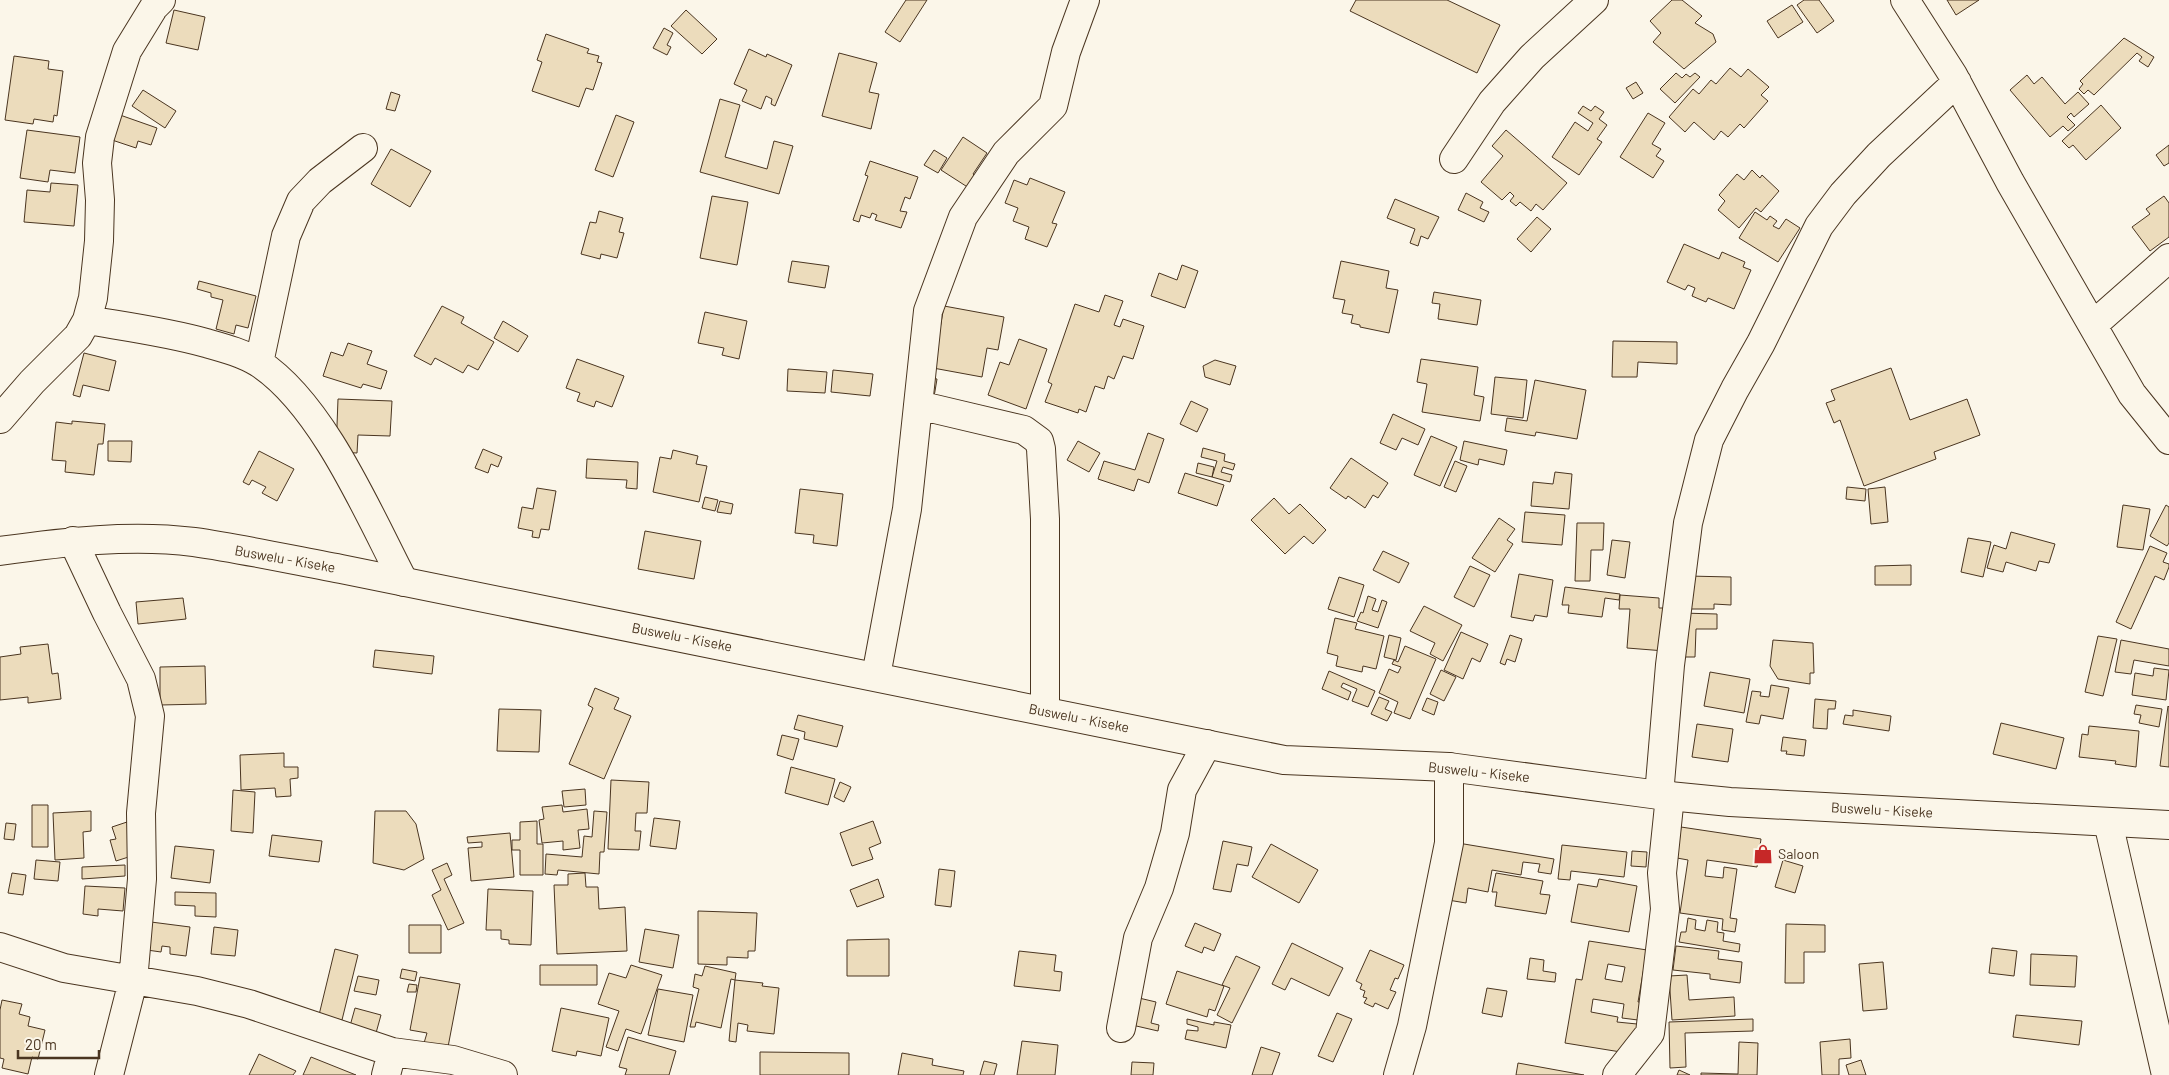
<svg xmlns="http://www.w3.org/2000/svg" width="2169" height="1075" viewBox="0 0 2169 1075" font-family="Barlow,sans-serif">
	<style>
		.building { fill: #ecdcbc; stroke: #4a3520; fill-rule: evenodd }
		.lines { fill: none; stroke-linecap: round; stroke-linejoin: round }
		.minor-casing { stroke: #4a3520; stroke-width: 30 }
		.major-casing { stroke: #4a3520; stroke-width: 30 }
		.minor { stroke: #fbf6e9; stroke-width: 28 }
		.major { stroke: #fbf6e9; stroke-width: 28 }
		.labels { text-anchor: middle; stroke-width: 4; stroke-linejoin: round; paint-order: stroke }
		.street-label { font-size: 14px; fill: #4a3520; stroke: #fbf6e9 }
		.poi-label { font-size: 14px; fill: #4a3520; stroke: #fbf6e9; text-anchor: start }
	</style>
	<rect width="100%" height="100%" fill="#fbf6e9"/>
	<path class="building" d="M906,0H927L900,42L885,32Z
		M1356,0H1447L1500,25L1477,73L1350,11Z
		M1672,0H1682L1702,16L1695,23L1713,34L1716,42L1684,69L1653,42L1661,33L1650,21Z
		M1804,0H1819L1834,21L1817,33L1797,5Z
		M1947,0H1979L1956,15Z
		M1792,5L1803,22L1778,38L1767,21Z
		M174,10L205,17L198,50L166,43Z
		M686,10L717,39L702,54L671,26Z
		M664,28L673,33L667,45L671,47L667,55L653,48Z
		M546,34L589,49L587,53L599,56L597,62L602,63L593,90L586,88L579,107L532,91L542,62L537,60Z
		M2124,38L2154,57L2148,67L2139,61L2142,57L2137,53L2094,95L2088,90L2084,94L2079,89L2083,84L2080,81Z
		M749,49L766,57L767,54L792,65L775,106L771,104L772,99L766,96L761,109L742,101L747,90L734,84Z
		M839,53L877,63L869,92L879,94L871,129L822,116Z
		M14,56L49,61L48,69L63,71L57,116L54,115L53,122L34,119L33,124L5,120Z
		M1730,68L1741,77L1748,69L1769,87L1761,95L1768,101L1744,128L1740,124L1728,137L1721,131L1714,140L1694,122L1685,132L1669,117L1693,89L1699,94L1711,80L1716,84Z
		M1676,73L1682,78L1686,74L1690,77L1695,73L1700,77L1675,103L1660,89Z
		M2027,75L2034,84L2042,77L2065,104L2078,92L2089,104L2074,117L2071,113L2067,117L2075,125L2068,131L2063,126L2050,137L2010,90Z
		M1636,82L1643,93L1633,99L1626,88Z
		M143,90L176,111L165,128L132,106Z
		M391,92L400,95L395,111L386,109Z
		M720,99L740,105L725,157L767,169L774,141L793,146L779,194L700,172Z
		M2101,105L2121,128L2086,160L2073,145L2069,148L2062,141Z
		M1583,106L1591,111L1595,106L1604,112L1599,119L1607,125L1597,139L1602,142L1579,175L1552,157L1575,122L1588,131L1593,123L1578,113Z
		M1648,113L1665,123L1652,144L1661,149L1656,156L1664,161L1653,178L1620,157Z
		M120,115L157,128L151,145L138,141L136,148L112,140Z
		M616,115L634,122L613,177L595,170Z
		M27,130L80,137L75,173L50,170L48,182L20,178Z
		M1506,130L1567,183L1543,210L1536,204L1531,211L1520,202L1516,206L1510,201L1514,196L1510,192L1502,200L1481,182L1503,156L1492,146Z
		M963,137L987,153L973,174L976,177L969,188L941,170Z
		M2169,145V163L2164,166L2156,155Z
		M391,149L431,171L410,207L371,184Z
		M934,150L947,158L938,173L924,165Z
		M870,161L918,177L910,199L905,197L900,211L907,212L901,228L875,220L877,215L872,213L870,218L861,215L859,222L853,220L868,176L865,175Z
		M1752,170L1760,178L1762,175L1779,191L1761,212L1756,208L1739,228L1718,210L1725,201L1719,195L1737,174L1744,180Z
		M1030,178L1065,192L1052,223L1057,224L1047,247L1025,239L1029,227L1013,221L1018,208L1005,203L1014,180L1027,185Z
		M51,183L78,185L74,226L24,222L27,190L50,192Z
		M1466,193L1483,202L1480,208L1489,212L1484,222L1458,210Z
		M712,196L748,202L737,265L700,258Z
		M2164,196L2169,203V237L2150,251L2132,227L2150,214L2146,209Z
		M1395,199L1439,217L1428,239L1421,236L1418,246L1410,243L1415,229L1387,218Z
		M599,211L623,218L619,232L624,233L617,258L601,254L600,259L581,254L590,222L596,223Z
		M1755,212L1767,220L1770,216L1777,221L1773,226L1779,229L1786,219L1800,228L1778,262L1739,238Z
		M1537,217L1551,229L1531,252L1517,239Z
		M1684,244L1719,259L1722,252L1745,262L1743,267L1751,270L1734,309L1708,298L1706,302L1692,296L1695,288L1688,285L1685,290L1667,282Z
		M792,261L829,266L825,288L788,282Z
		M1341,261L1389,271L1386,288L1398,290L1389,333L1360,327V325L1351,323L1353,315L1342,313L1345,300L1333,298Z
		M1182,265L1198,271L1185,308L1151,296L1159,273L1177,280Z
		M199,281L256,296L248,328L236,325L234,334L216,329L223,300L211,297V293L197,289Z
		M1434,292L1481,300L1477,325L1438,319L1440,304L1432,303Z
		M1105,295L1123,301L1114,325L1120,327L1123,319L1144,326L1133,359L1123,356L1114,379L1108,376L1104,389L1095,386L1086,412L1079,409L1078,413L1045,402L1052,384L1048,382L1075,304L1099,312Z
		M442,306L464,317L461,323L494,342L478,370L468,365L463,373L435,358L431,365L414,356Z
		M944,306L1004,317L998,350L987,348L982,377L933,368Z
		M705,312L747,321L739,359L722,355L724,348L698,343Z
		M503,321L528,336L518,352L494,338Z
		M1019,339L1047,349L1026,409L988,395L1000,362L1009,365Z
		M1613,341L1677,342V364L1638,362L1637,377H1612Z
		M348,343L372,351L367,364L387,371L381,389L363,384L361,388L323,376L331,352L343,356Z
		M84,353L116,361L109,391L83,385L80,397L73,395Z
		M577,359L624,376L612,407L596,401L594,407L577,401L580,393L566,388Z
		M1421,359L1478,367L1474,395L1484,397L1480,421L1422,412L1427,384L1417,382Z
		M1215,360L1236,366L1230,385L1205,377L1203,366Z
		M1891,368L1910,420L1967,399L1980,435L1934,452L1936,459L1864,486L1840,420L1834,423L1826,403L1835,400L1831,390Z
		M788,369L827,372L825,393L787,391Z
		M833,370L873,374L870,396L831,392Z
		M925,377L937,379L934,397L922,394Z
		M1495,377L1527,380L1523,418L1491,414Z
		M1535,380L1586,390L1577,439L1536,432L1535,436L1505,431L1507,418L1527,421Z
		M338,399L392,401L390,436L358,435L357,453L336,452Z
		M1191,401L1208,409L1197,432L1180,424Z
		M1393,414L1425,429L1418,445L1402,438L1396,450L1380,443Z
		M72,421L105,424L103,444H98L94,475L65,472L66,461L52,460L56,422L72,424Z
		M1148,433L1164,439L1149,483L1138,479L1134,491L1098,479L1104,461L1135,470Z
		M1431,436L1457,447L1440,486L1414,475Z
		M108,441H132L131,462L108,461Z
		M1078,441L1100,453L1089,472L1067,460Z
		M1464,441L1507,450L1504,465L1479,459L1478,465L1460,460Z
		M1203,448L1225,454L1224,461L1235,464L1233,470L1223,467L1221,472L1232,475L1230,482L1212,477L1217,461L1201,457Z
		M483,449L502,457L498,467L491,464L488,473L475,468Z
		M673,450L698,456L696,464L707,466L699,502L653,492L660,457L671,459Z
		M259,451L294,469L277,501L262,493L266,487L252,480L249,485L243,482Z
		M1351,458L1388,483L1378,498L1373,495L1365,508L1348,496L1346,499L1330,488Z
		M587,459L638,462L637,489L626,488L627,480L586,478Z
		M1455,461L1467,466L1456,492L1444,487Z
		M1198,463L1214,467L1212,477L1196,473Z
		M1555,472L1572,474L1569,509L1531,506L1533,482L1553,484Z
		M1185,473L1224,485L1217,506L1178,493Z
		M1847,487L1866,489L1865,501L1846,499Z
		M1885,487L1888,522L1871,524L1868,489Z
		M537,488L556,491L549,530L541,529L539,538L532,537L533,531L518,528L522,507L533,509Z
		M800,489L843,494L837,546L813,543L814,535L795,533Z
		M705,497L718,500L715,511L702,508Z
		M1274,498L1289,514L1300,504L1326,530L1313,544L1304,536L1285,554L1251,520Z
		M720,501L733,504L731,514L717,512Z
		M2123,505L2150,509L2143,550L2117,547Z
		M2166,505L2169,507V543L2167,546L2150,536Z
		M1525,512L1565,515L1562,545L1522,542Z
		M1499,518L1515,529L1507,540L1513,544L1495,572L1472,558Z
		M1577,523H1604L1603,550H1591L1590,581H1575Z
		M645,531L701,541L694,579L638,569Z
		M2011,532L2055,544L2049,563L2039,561L2036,571L2006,562L2003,572L1987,568L1994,545L2006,549Z
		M1968,538L1991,542L1983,577L1961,572Z
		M1612,540L1630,542L1625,578L1607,575Z
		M2150,546L2167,553L2163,562L2169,564V567L2164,580L2155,576L2131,629L2116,622Z
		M1383,551L1409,563L1399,583L1373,570Z
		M1911,565V585H1875V566Z
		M1470,566L1490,575L1474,607L1454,597Z
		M1519,574L1553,580L1547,617L1535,615L1533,621L1511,617Z
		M1688,576L1731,577V605L1714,604V609H1687Z
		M1339,577L1364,585L1354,617L1328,609Z
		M1565,587L1620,594L1619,600L1605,598L1602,617L1568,613L1569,605H1562Z
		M1620,595L1659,598V608H1668L1665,651L1627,648L1630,609H1619Z
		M1368,596L1376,599L1372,610L1378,612L1382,600L1387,602L1378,628L1357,621L1361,612L1363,613Z
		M183,598L186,619L138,624L136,602Z
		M1424,606L1462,625L1443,661L1430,654L1435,643L1410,631Z
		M1681,613L1717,614V629H1696L1695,657H1680Z
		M1335,618L1357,623L1355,629L1384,636L1376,669L1363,666L1362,672L1336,666L1338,656L1327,653Z
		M1461,632L1488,644L1480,662L1472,658L1463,679L1444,670Z
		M1389,635L1401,638L1396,660L1384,657Z
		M1510,635L1522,639L1515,662L1507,659L1505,665L1500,663Z
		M2098,636L2117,639L2103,696L2085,692Z
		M1773,640L1813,643L1814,673H1810V684L1778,679L1770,666Z
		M2121,640L2169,649V666L2134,660L2131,674L2115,672Z
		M48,644L52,674L58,673L61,699L28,703V697L0,700V657L21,654L20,647Z
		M1405,646L1436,659L1410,719L1394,713L1398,702L1379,693L1389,669L1398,673L1401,667L1392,664L1394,660L1398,662Z
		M375,650L434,656L432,674L373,667Z
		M205,666L206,704L160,705V667Z
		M2154,668L2169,670L2166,700L2132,695L2135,673L2153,676Z
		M1441,670L1456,677L1444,701L1430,694Z
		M1329,671L1375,691L1368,707L1352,701L1357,689L1343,683L1341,687L1351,692L1348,700L1322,689Z
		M1710,672L1750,679L1744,713L1704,706Z
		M1771,685L1789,688L1783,719L1761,715L1759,724L1746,722L1752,691L1761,692L1760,696L1769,697Z
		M595,688L619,698L614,709L631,716L604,779L569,764L593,708L588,705Z
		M1379,697L1389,701L1385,709L1392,712L1387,721L1371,714Z
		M1427,698L1438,702L1434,715L1422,710Z
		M1815,699L1836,701L1835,709H1828L1827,729L1813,728Z
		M2136,705L2162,709L2159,727L2139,723L2141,715L2134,714Z
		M2168,706L2169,707V767L2160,766Z
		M499,709L541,710L539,752L497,751Z
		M1853,710L1891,716L1889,731L1843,724L1845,715L1853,716Z
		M798,715L843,726L837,747L804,739L805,732L794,729Z
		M2001,723L2064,738L2056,769L1993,754Z
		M1697,724L1733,729L1728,762L1692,757Z
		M2089,726L2139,731L2136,767L2115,764L2116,761L2079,757L2082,734L2088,735Z
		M782,735L799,739L793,760L777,755Z
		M1783,737L1806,740L1804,756L1786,754L1787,751H1781Z
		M284,753V767H298V778L290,779L291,796L276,797L275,788L241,790L240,755Z
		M791,767L835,779L828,805L785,793Z
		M611,780L649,782L647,813H636L635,831H641L639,850L608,849Z
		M840,782L851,787L844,802L834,797Z
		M585,789L586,805L564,807L562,791Z
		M233,790L255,792L253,833L231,831Z
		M32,805H48V847H32Z
		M562,805L563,812L587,809L589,829L578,830L580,848L563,850V841L542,843L539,820L544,819L542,807Z
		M91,811V831L83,832L84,858L55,860L53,813Z
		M375,811H406L416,824L424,859L404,870L373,863Z
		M594,811L607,812L604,852H600L599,874L558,870L557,875L545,874L546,854L582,857L584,836L592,837Z
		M654,818L680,821L676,849L650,846Z
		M537,821V844H543V875H520V850H512V840H520V822Z
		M873,821L881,843L869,848L873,859L852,866L840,833Z
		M127,822L138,854L116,861L110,840L116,839L112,827Z
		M6,823L16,824L14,840L4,839Z
		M1681,827L1761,839L1757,867L1707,860L1705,876L1723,878L1724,867L1737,869L1730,918L1737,919L1735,932L1722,930L1723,919L1680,913L1688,860L1677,858Z
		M510,833L514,877L471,881L468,848L482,847V842L468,843L467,837Z
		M272,835L322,841L319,862L269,856Z
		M1223,841L1252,847L1248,866L1237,864L1231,892L1213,889Z
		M1458,843L1554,859L1551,874L1538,872L1540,864L1523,862L1521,875L1492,870L1488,892L1468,888L1466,903L1448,900Z
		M1271,844L1318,870L1299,903L1252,877Z
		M1562,845L1627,852L1624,877L1571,871L1570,880L1558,879Z
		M175,846L214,850L210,883L171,878Z
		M1632,851L1647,852L1646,867L1631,866Z
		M36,860L60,862L58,881L34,879Z
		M1783,860L1803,866L1795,893L1775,887Z
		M447,863L452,875L444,879L464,923L448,930L432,895L441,890L432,870Z
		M125,865V876L82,879V867Z
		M939,869L955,871L951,907L935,905Z
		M12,873L26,875L23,895L8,893Z
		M585,873L586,887H598L599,909L625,907L627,951L557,954L554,885H568V874Z
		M1496,873L1543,881L1540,894L1550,895L1546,914L1495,906L1497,892H1492Z
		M878,879L884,897L857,907L850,890Z
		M1599,879L1637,886L1629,932L1571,922L1578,884L1597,887Z
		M85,886L125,888L123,911L98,909V916L83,914Z
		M488,889L533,891L531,945L509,944V940L501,939V930H486Z
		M175,892L216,893V917L195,916V906L175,905Z
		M698,911L757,913L755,951H748V958L727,957V965L698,964Z
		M1688,918L1696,920L1695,929L1705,931L1707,920L1718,922L1717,932L1724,933L1723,941L1740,944L1739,952L1679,942L1681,932H1686Z
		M151,922L190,927L186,956L170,954V947L162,946L161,952L147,950Z
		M1195,923L1221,934L1214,951L1204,947L1202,953L1185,946Z
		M1786,924L1825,925V952H1804V983H1785Z
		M409,925H441V953H409Z
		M214,927L238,930L235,956L211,954Z
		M645,929L679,935L673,968L639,962Z
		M889,939V976H847V940Z
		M1589,941L1647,950L1638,1002H1640L1638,1020L1622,1018L1624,1004L1593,999L1591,1012L1618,1017L1617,1022L1637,1024L1634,1041L1627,1053L1565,1043L1576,979L1582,980ZM1608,964L1625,967L1622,982L1605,979Z
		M1292,943L1343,968L1329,996L1291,978L1285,990L1272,984Z
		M1676,946L1719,951L1718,959L1742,962L1740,983L1710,979V974L1673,970Z
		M1992,948L2017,951L2014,976L1989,973Z
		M335,949L358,955L342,1020L319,1015Z
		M1370,950L1404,965L1398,979L1395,978L1390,990L1396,992L1388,1009L1375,1003L1373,1007L1364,1003L1367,998L1363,997L1365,991L1360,989L1362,984L1356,981Z
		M1019,951L1056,955L1054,971L1062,972L1060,991L1014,986Z
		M2031,954L2077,956L2075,987L2030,985Z
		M1236,956L1260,967L1232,1023L1217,1015L1230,988L1222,985Z
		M1530,958L1544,960L1543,971L1556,973L1555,982L1527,979Z
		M1883,962L1887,1009L1863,1011L1859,964Z
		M540,965H597V985H540Z
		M631,965L662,975L641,1034L626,1029L618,1051L606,1047L619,1011L598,1004L609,973L626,978Z
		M705,966L736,973L735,980L731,979L721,1028L696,1022L695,1027H690L699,989L693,987L695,974L702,976Z
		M402,969L417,972L415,981L400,978Z
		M1177,971L1224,986L1215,1011L1209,1009L1207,1017L1166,1004Z
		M1687,975L1689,1000L1734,997L1735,1016L1672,1020L1669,976Z
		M358,976L379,980L376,995L354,991Z
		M420,977L460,984L448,1047L424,1043L427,1033L410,1030Z
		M735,980L763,983L762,986L779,988L774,1034L747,1031L748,1025L738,1023L736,1042L729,1041Z
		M409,984L417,985L416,992H407Z
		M1487,988L1507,991L1502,1017L1482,1013Z
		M658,989L693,995L684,1042L648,1035Z
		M1139,998L1156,1002L1151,1023L1159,1025L1158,1031L1132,1025Z
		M2,1000L22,1004L19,1014L30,1017L28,1026L45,1030L38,1059L32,1057L28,1074L2,1068L4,1059L0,1058V1010Z
		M355,1008L381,1015L376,1033L350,1026Z
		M561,1008L609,1018L601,1056L577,1051L576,1056L552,1051Z
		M1337,1013L1352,1019L1333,1062L1318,1056Z
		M2016,1015L2082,1021L2079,1045L2013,1037Z
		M1187,1019L1214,1025V1022L1231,1025L1226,1048L1185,1039L1187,1030L1198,1031V1027L1187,1024Z
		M1753,1019V1031L1685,1033L1686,1067L1670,1068L1669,1022Z
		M628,1037L676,1051L669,1075H625L627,1069L619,1067Z
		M1850,1039L1851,1058L1839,1059V1075H1822L1820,1042Z
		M1022,1041L1058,1045L1055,1075H1017Z
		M1739,1042L1758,1043L1757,1075H1701V1073L1738,1074Z
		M1261,1047L1280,1053L1272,1075H1252Z
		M760,1052L849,1053V1075H760Z
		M902,1053L933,1059L932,1065L964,1071L963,1075H898Z
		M259,1054L296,1071L293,1075H249Z
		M311,1057L356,1075H303Z
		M1861,1060L1866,1075H1849L1846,1065Z
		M984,1061L997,1064L994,1075H980Z
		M1132,1062L1154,1063L1153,1075H1131Z
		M1518,1063L1584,1075H1516Z
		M1679,1070L1690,1075H1677Z"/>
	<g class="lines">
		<defs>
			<path id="minor" d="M1905,0L1953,75L2010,182L2132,394L2169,440
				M1454,159L1492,102L1532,57L1594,0
				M87,320C128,327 167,332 206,343C224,348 243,353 259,363C323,405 369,515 404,582
				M2093,325L2169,258
				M259,363L286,236L301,201L320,181L363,148
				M918,405L1024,430L1039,441L1041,449L1045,519V711
				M0,419L32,382L78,336L87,320L93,298L99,241L100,200L97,163L100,137L127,51L154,7L161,0
				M73,541L107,613L141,679L150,716L141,813L142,879L133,981L109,1075
				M876,676L907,509L928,311L963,217L1006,153L1053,106L1066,52L1085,0
				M1659,795L1670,665L1688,523L1709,440L1735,389L1761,343L1819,226L1843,194L1879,155L1957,82
				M2108,822L2166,1075
				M0,947L64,968L197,991L249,1004L392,1052L453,1060L503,1075
				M1121,1028L1138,938L1159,888L1175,833L1182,790L1207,744
				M386,1075L392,1052
				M1398,1075L1412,1026L1449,843V767
				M1617,1075L1650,1033L1665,909L1662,873L1670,796"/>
			<path id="major" d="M0,551C64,542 130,534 194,542C243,549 292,560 341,569L1284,760L1449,767L1659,795L1730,802L2169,825"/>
		</defs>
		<use href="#minor" class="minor-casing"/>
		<use href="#major" class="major-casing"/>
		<use href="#minor" class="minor"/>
		<use href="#major" class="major"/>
	</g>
	<defs>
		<symbol id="shop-bare" viewBox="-9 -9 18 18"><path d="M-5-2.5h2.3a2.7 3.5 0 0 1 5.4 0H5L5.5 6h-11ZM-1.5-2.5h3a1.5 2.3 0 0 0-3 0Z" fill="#c62828" stroke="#fbf6e9" stroke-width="2.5" paint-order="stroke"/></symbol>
	</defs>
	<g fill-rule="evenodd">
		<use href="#shop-bare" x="1749" y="840" width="28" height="28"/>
	</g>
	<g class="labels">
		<g class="street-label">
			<text transform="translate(285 559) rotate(10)" y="5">Buswelu - Kiseke</text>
			<text transform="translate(682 637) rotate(11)" y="5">Buswelu - Kiseke</text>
			<text transform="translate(1079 718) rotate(11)" y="5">Buswelu - Kiseke</text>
			<text transform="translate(1479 772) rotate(6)" y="5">Buswelu - Kiseke</text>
			<text transform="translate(1882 810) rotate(3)" y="5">Buswelu - Kiseke</text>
		</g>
		<g class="poi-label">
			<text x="1778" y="859">Saloon</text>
		</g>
	</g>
	<path d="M18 1050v8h81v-8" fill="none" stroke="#4a3520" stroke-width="2.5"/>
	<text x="25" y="1050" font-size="15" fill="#4a3520" stroke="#fbf6e9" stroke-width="4" paint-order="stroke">20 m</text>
</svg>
